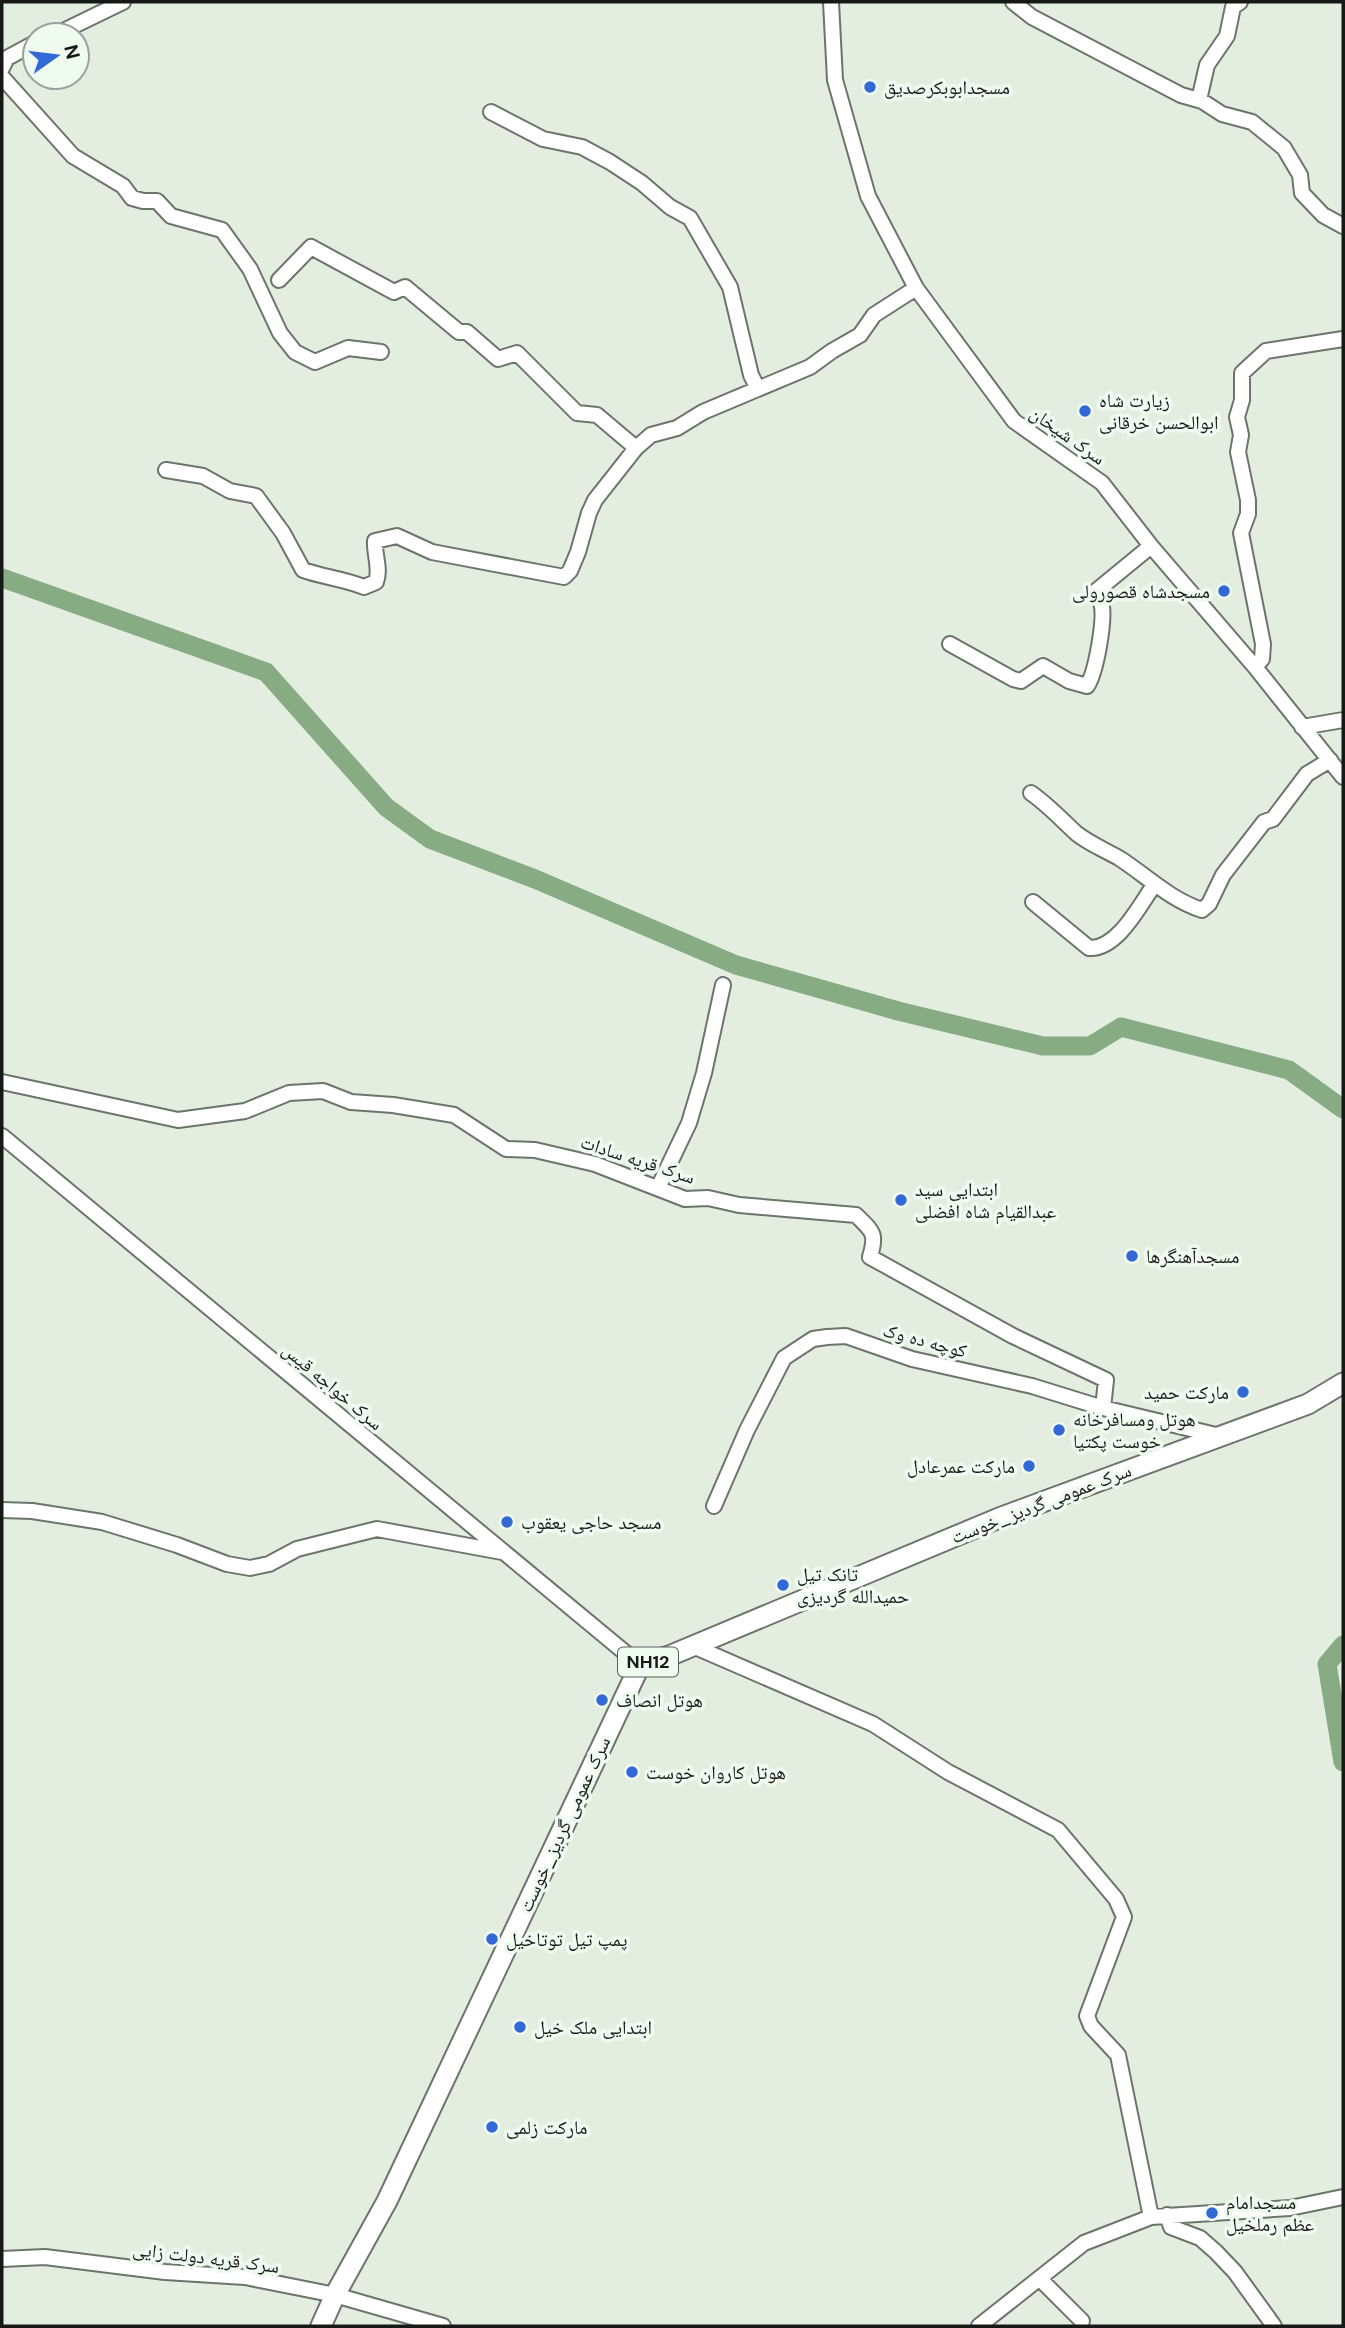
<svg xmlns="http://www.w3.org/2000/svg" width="1345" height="2328" viewBox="0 0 1345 2328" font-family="'DM Sans','Noto Naskh Arabic',sans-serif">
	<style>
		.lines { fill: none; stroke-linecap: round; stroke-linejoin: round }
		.river { stroke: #87ac83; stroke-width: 19 }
		.minor-casing { stroke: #6b756a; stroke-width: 18 }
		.highway-casing { stroke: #6b756a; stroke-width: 23 }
		.minor { stroke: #fff; stroke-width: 14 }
		.highway { stroke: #fff; stroke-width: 19 }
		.poi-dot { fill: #3368d7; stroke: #f0fbef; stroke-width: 2.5 }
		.labels { text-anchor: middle; stroke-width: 7; stroke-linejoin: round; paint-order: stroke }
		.shield { fill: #f0fbef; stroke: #575e57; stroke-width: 2 }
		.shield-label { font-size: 18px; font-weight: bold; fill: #161a16 }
		.poi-label { font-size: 19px; fill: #161a16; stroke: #f0fbef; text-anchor: start }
		.street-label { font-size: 19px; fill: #161a16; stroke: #f0fbef }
	</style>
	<rect width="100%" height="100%" fill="#e3eee1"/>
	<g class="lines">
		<path class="river" d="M2,578L266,672L386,807L430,839L535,879L736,965L898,1011L1043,1046H1090L1121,1027L1289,1070L1343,1109
			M1343,1645L1327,1664L1343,1762"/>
		<defs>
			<path id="minor" d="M831,2L835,80L868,196L916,288L1014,421L1102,483L1151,546L1255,667L1343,777
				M1013,2L1032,17L1181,95L1202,101L1222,114L1252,122L1284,148L1300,175L1302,193L1323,215L1343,226
				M55,35L123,2
				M2,68L7,58L35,43
				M2,77L73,156L123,186L132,198L143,201H157L171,216L222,230L250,269L280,333L295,352L315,362L348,348L381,352
				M1199,100L1207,65L1227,36L1233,7L1240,2
				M491,112L543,139L582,147L610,162L642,183L670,207L690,218L730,287L751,375L758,389
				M279,280L311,247L394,292L405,287L459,332H467L498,359L517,353L577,413L597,415L636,448
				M166,470L203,476L230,491L256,496L283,533L303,570C323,577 344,579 364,587L376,582C381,569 374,554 375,541L397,536L432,552L564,577L570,571L578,552L589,513L595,500L636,448L651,435L677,428L703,412L810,367L832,351L860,335L874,315L916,288
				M950,644L1013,679L1021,681L1043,666L1069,681L1087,686C1096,673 1106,617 1101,602C1099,599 1097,595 1095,592L1151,546
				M1255,667L1262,659L1263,644L1241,533L1248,514V500L1238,452L1241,435L1237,417L1242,400V373L1266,351L1343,339
				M1302,727L1343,720
				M1031,793C1048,805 1061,819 1076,833C1088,843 1105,850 1119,858C1147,876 1169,899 1202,910L1209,904L1223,875L1264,822L1273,819L1307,774L1330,760
				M1033,902L1089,948C1117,950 1140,905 1154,885
				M2,1082L178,1120L245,1111L289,1093L323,1091L351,1102L393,1105L454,1115L506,1149L535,1150L595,1164L685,1199L708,1198L739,1205L856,1215C873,1232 877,1233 870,1257L1013,1336L1106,1380L1103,1408
				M2,1136L640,1665
				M658,1188L689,1123L704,1073L723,985
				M714,1506L747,1430L784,1358L813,1339L827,1337L846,1336L912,1359L1032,1386L1103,1408L1220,1436
				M2,1510L32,1511L102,1522L177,1545L227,1564L250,1568L269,1564L297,1549L377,1529L502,1552
				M693,1646L873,1724L948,1772L1058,1830L1116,1899L1124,1917L1087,2016L1091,2026L1118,2055L1151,2217
				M1167,2215L1171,2227L1200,2238L1216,2252L1235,2272L1274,2326
				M2,2259L45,2257L165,2272L245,2277L335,2295L443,2326
				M1040,2279L1082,2321
				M979,2326L1084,2243L1151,2217L1290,2208L1343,2197"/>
			<path id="highway" d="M321,2326L335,2295L387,2201L640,1665L669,1656L999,1518L1308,1404L1343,1383"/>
		</defs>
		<use href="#minor" class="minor-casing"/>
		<use href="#highway" class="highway-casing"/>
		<use href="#minor" class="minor"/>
		<use href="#highway" class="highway"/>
	</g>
	<g class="poi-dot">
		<circle cx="870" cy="87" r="7"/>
		<circle cx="1085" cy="411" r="7"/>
		<circle cx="1224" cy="591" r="7"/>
		<circle cx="901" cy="1200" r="7"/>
		<circle cx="1132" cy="1256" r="7"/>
		<circle cx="1243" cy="1392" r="7"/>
		<circle cx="1059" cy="1430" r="7"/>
		<circle cx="1029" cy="1466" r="7"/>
		<circle cx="507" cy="1522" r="7"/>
		<circle cx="783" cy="1585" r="7"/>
		<circle cx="602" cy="1700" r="7"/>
		<circle cx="632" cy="1772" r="7"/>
		<circle cx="492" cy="1939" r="7"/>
		<circle cx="520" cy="2027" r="7"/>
		<circle cx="492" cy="2127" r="7"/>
		<circle cx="1212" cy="2213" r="7"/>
	</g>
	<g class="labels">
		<rect class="shield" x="618" y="1647.5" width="60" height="29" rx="5"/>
		<g class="shield-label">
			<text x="648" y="1668">NH12</text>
		</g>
		<g class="poi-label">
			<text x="884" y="94">مسجدابوبکرصدیق</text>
			<text x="1099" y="407">زیارت شاه<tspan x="1099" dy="22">ابوالحسن خرقانی</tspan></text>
			<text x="1210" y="598" text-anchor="end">مسجدشاه قصورولی</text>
			<text x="915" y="1196">ابتدایی سید<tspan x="915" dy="22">عبدالقیام شاه افضلی</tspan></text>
			<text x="1146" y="1263">مسجدآهنگرها</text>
			<text x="1229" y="1399" text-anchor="end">مارکت حمید</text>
			<text x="1073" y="1426">هوتل ومسافرخانه<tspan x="1073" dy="22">خوست پکتیا</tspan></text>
			<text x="1015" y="1473" text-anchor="end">مارکت عمرعادل</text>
			<text x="521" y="1529">مسجد حاجی یعقوب</text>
			<text x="797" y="1581">تانک تیل<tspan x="797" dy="22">حمیدالله گردیزی</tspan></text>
			<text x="616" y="1707">هوتل انصاف</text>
			<text x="646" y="1779">هوتل کاروان خوست</text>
			<text x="506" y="1946">پمپ تیل توتاخیل</text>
			<text x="534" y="2034">ابتدایی ملک خیل</text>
			<text x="506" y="2134">مارکت زلمی</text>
			<text x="1226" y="2209">مسجدامام<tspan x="1226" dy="22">عظم رملخیل</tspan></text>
		</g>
		<g class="street-label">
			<text transform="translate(1068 435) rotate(35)" y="7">سرک شیخان</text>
			<text transform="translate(638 1159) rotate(18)" y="7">سرک قریه سادات</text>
			<text transform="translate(925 1340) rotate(15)" y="7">کوچه ده وک</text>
			<text transform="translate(333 1386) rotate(40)" y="7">سرک خواجه قیس</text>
			<text transform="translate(1041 1503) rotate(-21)" y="7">سرک عمومی گردیز_خوست</text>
			<text transform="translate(564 1824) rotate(-65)" y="7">سرک عمومی گردیز_خوست</text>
			<text transform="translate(206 2257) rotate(7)" y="7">سرک قریه دولت زایی</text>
		</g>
	</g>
	<rect width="1345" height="2328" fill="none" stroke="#161a16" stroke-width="7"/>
	<g transform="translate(56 56) rotate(76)"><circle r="33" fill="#f0fbef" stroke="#99a198" stroke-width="2"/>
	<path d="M0-5L12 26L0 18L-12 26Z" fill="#3368d7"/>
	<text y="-10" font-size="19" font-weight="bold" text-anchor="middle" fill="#161a16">N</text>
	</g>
</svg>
